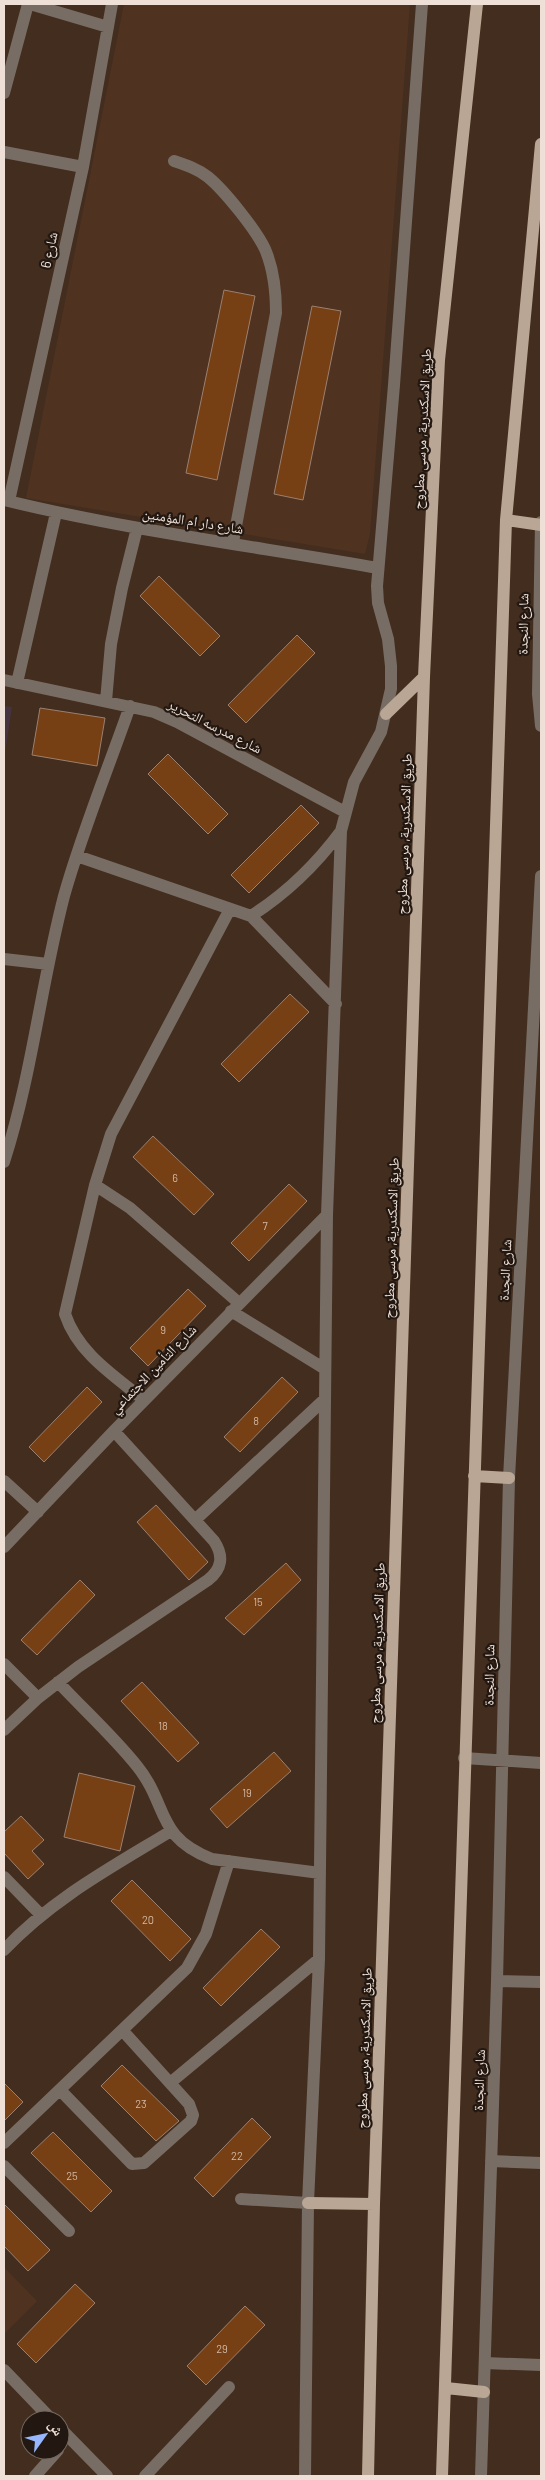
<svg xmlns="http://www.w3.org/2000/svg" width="545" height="2480" viewBox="0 0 545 2480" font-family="Barlow,'Noto Naskh Arabic',sans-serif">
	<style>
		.built { fill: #4f3220 }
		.education { fill: #45343f }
		.building { fill: #763f14; stroke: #9b8070 }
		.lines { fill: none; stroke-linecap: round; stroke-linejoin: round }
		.minor { stroke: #776d64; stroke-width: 12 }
		.major { stroke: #baa694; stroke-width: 12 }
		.labels { text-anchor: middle; stroke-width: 4.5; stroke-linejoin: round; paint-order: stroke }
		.number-label { font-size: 11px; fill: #d1b8a6 }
		.street-label { font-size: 14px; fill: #efe0d7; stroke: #221811 }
	</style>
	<rect width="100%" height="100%" fill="#432d1e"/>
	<path class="built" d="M124,4H410L370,534L365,554L26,498Z
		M4,2267L37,2301L4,2334Z"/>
	<path class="education" d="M4,706L12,707L4,759Z"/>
	<path class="building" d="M224,290L255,296L217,480L186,473Z
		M312,306L341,311L303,500L274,494Z
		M159,576L220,636L200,656L140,596Z
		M297,635L315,653L246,723L228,705Z
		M40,708L105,718L97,766L32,755Z
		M168,754L228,814L208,834L148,774Z
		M301,805L319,823L249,893L231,875Z
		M290,994L309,1012L239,1082L221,1064Z
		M153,1136L214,1194L194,1215L133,1157Z
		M289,1184L307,1201L249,1261L231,1243Z
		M188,1289L206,1306L148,1366L130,1348Z
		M282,1377L298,1392L240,1452L224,1437Z
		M87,1387L102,1402L44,1462L29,1447Z
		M156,1505L208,1562L189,1580L137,1522Z
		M286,1563L301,1580L244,1635L225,1618Z
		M80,1580L95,1595L37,1655L21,1640Z
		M142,1682L199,1743L178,1762L121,1701Z
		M274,1752L291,1771L227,1828L210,1809Z
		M79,1773L135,1786L120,1851L64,1837Z
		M21,1816L44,1840L32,1851L44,1864L28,1879L4,1853V1832Z
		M132,1880L191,1939L170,1961L111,1901Z
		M261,1929L280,1947L221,2006L203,1988Z
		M122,2065L179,2121L156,2141L101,2086Z
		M4,2083L23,2102L4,2121Z
		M252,2118L271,2137L213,2197L194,2178Z
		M53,2132L112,2191L91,2212L31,2153Z
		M4,2204L50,2250L28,2271L4,2246Z
		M75,2284L95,2303L36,2363L17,2344Z
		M245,2306L265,2325L206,2385L187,2366Z"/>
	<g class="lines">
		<path class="minor" d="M30,4L108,27
			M4,93L28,4
			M4,152L83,167
			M174,161C186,165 198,169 208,177C225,191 256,230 265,249C274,270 276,291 276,313L233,542
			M4,500C127,530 253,546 378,568
			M9,501L83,167L112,4
			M541,522L538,694L541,726
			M4,680L154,712L177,722L345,812
			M17,683L56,513
			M106,701L111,644L122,588L137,528
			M77,856L251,916L336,1004
			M251,916C287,893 315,866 341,831
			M4,959L48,964
			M4,1162C32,1075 41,984 64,896C82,832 108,769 130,706
			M95,1185L130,1208L239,1303
			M231,1311L325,1369
			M144,1400C113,1375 78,1353 65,1314L95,1185L111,1134L230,909
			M4,1481L38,1512
			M195,1520L325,1399
			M4,1547L114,1431L327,1215
			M4,1664L38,1698
			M58,1682C84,1710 113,1736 137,1766C169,1806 155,1837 212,1859L320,1873
			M4,1730L38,1698L78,1667L208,1580C222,1569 224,1556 214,1541L114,1431
			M464,1758L541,1763
			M4,1877L40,1914
			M4,1950C52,1899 112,1867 171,1831
			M497,1981L541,1982
			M170,2083L319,1959
			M60,2090L132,2164L144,2163L191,2121L193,2115L189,2104L123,2031
			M4,2143L187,1968L206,1934L229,1861
			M491,2161L541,2163
			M4,2166L69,2231
			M241,2199L308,2203
			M485,2363L541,2365
			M4,2370L52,2420
			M60,2428L107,2476
			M35,2476L58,2450
			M145,2476L229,2387
			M305,2476L308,2203L319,1959L327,1215L341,831L354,782L381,732L391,689V666L388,639L378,603L377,586L394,385L422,4
			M481,2476L497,1981L509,1478L541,876"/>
		<path class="major" d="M506,520L541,525
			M386,714L424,677
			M474,1476L509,1478
			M308,2203L374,2204
			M446,2388L484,2392
			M368,2476L374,2204L424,677L439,360L477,4
			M442,2476L506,520L541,144"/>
	</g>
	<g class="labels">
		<g class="number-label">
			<text x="175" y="1182">6</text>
			<text x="265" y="1230">7</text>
			<text x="163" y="1334">9</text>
			<text x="256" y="1425">8</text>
			<text x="258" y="1606">15</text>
			<text x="163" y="1730">18</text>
			<text x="247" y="1797">19</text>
			<text x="148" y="1924">20</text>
			<text x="141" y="2108">23</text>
			<text x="237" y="2160">22</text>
			<text x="72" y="2180">25</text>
			<text x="222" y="2353">29</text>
		</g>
		<g class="street-label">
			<text transform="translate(49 250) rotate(-78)" y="5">شارع 6</text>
			<text transform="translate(422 429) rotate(-87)" y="5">طريق الاسكندرية, مرسى مطروح</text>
			<text transform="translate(193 521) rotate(9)" y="5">شارع دار ام المؤمنين</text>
			<text transform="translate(523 624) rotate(-89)" y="5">شارع النجدة</text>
			<text transform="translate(215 726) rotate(27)" y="5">شارع مدرسه التحرير</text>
			<text transform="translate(404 834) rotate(-88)" y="5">طريق الاسكندرية, مرسى مطروح</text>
			<text transform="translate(391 1238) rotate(-88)" y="5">طريق الاسكندرية, مرسى مطروح</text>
			<text transform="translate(505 1270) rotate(-87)" y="5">شارع النجدة</text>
			<text transform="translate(153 1369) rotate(-46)" y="5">شارع التأمين الاجتماعي</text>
			<text transform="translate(377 1643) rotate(-88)" y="5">طريق الاسكندرية, مرسى مطروح</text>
			<text transform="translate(489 1675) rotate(-89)" y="5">شارع النجدة</text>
			<text transform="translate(364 2048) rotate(-88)" y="5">طريق الاسكندرية, مرسى مطروح</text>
			<text transform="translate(479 2080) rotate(-88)" y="5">شارع النجدة</text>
		</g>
	</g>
	<rect width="545" height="2480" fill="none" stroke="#efe0d7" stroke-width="10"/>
	<g transform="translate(45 2435) rotate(57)"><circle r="24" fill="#221811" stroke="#746860"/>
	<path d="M0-4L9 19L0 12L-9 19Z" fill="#97b6fd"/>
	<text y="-8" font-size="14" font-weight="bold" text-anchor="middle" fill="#efe0d7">ش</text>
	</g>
</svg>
